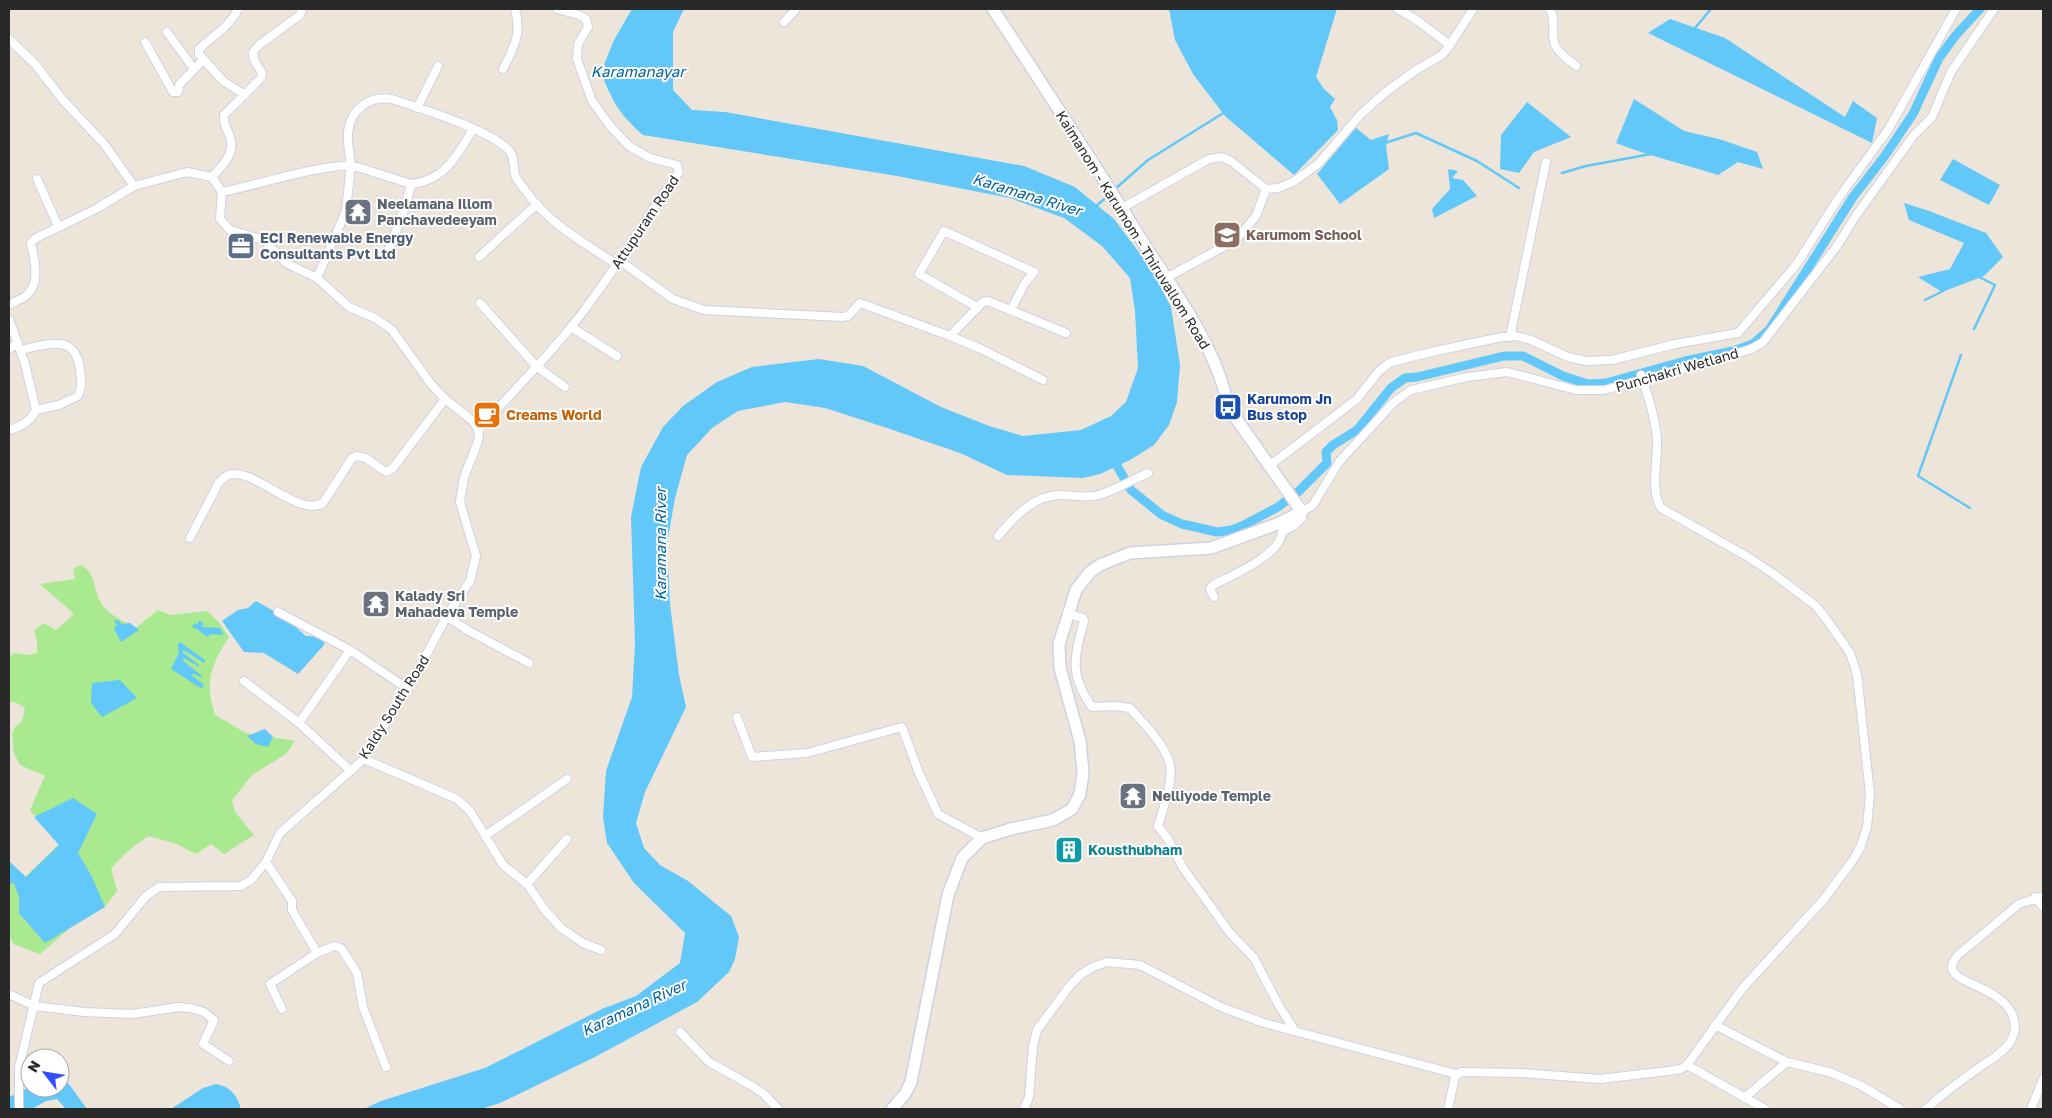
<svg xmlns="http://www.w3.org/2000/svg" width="2052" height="1118" viewBox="0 0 2052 1118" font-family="'Golos Text',sans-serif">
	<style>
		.green { fill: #a9e990 }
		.water { fill: #62c7f9 }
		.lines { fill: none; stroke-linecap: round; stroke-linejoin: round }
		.stream { stroke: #62c7f9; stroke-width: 2.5 }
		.canal { stroke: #62c7f9; stroke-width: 9 }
		.minor-casing { stroke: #ced1e3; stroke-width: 10 }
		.secondary-casing { stroke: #ced1e3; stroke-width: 14 }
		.minor { stroke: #fff; stroke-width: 8 }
		.secondary { stroke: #fff; stroke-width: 11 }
		.labels { text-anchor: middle; stroke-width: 4; stroke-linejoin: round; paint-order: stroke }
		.worship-label { font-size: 14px; font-weight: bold; fill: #5b616d; stroke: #fff; text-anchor: start }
		.street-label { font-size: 14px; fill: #292929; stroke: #fff }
		.education-label { font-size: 14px; font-weight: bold; fill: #785e54; stroke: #fff; text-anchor: start }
		.service-label { font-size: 14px; font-weight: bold; fill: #4e5e75; stroke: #fff; text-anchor: start }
		.transit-label { font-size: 14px; font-weight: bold; fill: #164399; stroke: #fff; text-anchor: start }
		.food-label { font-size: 14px; font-weight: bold; fill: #c56008; stroke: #fff; text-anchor: start }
		.culture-label { font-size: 14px; font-weight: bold; fill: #0d838f; stroke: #fff; text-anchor: start }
		.water-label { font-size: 15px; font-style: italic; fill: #0162a4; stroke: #fff }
	</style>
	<rect width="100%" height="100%" fill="#ede5d9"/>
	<path class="green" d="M81,565C97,574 93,589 101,603C108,615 124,621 136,628L158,610L170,615L207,611L218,621L229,637C211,665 204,682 215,715L246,733L295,741L286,754L252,775L232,800L235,812L254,835L224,854L211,844L196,854L177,844L148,836L129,850L111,868L117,891L105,907L71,927L40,954L13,944L9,933V884L25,877L59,844L30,810L45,776L20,765L14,753L12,734L15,727L22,721L25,708L15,702H9V657L14,653L28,655L37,653V641L34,630L44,623L56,630L74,614L40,584L75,579L73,569Z"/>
	<path class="water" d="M632,9H684L673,32V90L692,110L725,112L1024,166L1075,187L1114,219L1150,267L1171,307L1180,365L1177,402L1169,425L1154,445L1130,460L1100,474L1083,478L1007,475L960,453L884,427L825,408L785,402L738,411L712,428L687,455L675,498L667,544L670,604L679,675L686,707L645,792L636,823L644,848L660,865L688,881L731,916L739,937L735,959L729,972L697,1002L595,1057L500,1103L481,1109H364L381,1101L485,1068L602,1009L636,996L680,963L685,933L634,883L607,843L603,817L606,771L632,697L635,643L631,517L641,467L663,427L683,406L717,382L752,367L819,359L863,366L941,407L989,426L1023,436L1081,430L1111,416L1126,402L1138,368L1135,311L1130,278L1102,246L1064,218L1010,198L897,176L643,135C619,114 612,101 601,72L614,40Z
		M1169,9H1337L1316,77L1324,89L1335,99L1330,107L1337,120L1338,130L1294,175L1225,116L1193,74L1175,40Z
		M1670,19L1725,38L1845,117L1853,101L1877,118L1872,143L1648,33Z
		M1634,99L1684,131L1719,139L1757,152L1763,169L1738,162L1718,175C1684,164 1649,156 1616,143Z
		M1527,102L1571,137L1534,152L1519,173L1500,169L1501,135Z
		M1356,128L1371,140L1389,134L1386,146L1389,169L1340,204L1317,174Z
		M1953,159L2000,185L1989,205L1940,180Z
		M1448,169L1458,171L1452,178L1463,180L1477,196L1434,218L1432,209L1450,189Z
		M1904,203L1929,211L1986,233L2003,257L1984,276L1942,292L1918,277L1950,269L1964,243L1909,220Z
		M256,601L284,617L306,636L325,637L324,645L298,674L264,653L244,652L222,621L238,610L248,608Z
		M118,620L122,624L130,623L139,630L121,642L114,629L117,625L114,621Z
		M199,621L203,622L202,627L220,628L224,635L210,634L208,637C201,633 199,629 192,627L194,623L197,625Z
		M180,642L205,660L204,663L184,650L182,652L199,665V667L184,658L183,661L201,675L202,678L194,674L191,675L204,685L202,689L171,669L179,653L178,645Z
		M120,680L137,698L102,717L91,703L92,683Z
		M265,729L273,737L268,747L256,744L247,736Z
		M73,798L97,814L78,853L91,875L105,907L45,943L19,913V897L14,883L9,884V861L26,877L59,845L34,817Z
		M60,1080L69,1084L87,1109H66L57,1099L46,1101L32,1109H9V1097L30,1087L60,1088Z
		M216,1084C231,1087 237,1095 241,1109H171L203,1088Z"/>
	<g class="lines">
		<path class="stream" d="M1695,28L1711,9
			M1385,143L1416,133L1477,161L1519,188
			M1562,173L1586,166L1651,154
			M1115,189L1148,160L1225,112
			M1096,206L1108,196
			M1925,300L1943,291
			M1974,329L1995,285L1977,276
			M1961,355L1918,476L1970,508"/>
		<path class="canal" d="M1112,457L1131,490L1162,515L1182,524L1217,532L1232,530L1244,525L1278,507L1299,491L1327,463L1326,452L1333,445L1357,430L1391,388L1405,378L1417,377L1504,356H1523L1563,376L1588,384L1606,383L1685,361L1733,351L1753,344L1769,330L1853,197L1884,157L1913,114L1939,58L1956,35L1980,9"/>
		<defs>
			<path id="minor" d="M238,9C230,26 213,36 199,49V54L223,81L245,95
				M1550,9C1557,21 1550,33 1555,45C1559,54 1569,60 1576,66
				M784,22L796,9
				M167,32L194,69
				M9,39L35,64L62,99L105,145L134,186L187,172L212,177L222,192L220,219L230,230L264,240L286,263L317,278L349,307L375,318L392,330L431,384L445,399L468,417L475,424L478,430L479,437L476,447L464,477L460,502L476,556L470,581L448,614L415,676L364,759L280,833L266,862L251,880L241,886L159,887L146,896L115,934L39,983L19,1068V1109
				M145,42L173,92H178L179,85L203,60
				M1450,45L1473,9
				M503,69C514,47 522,35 515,9
				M417,108L438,66
				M212,177C224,164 237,152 229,134C226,127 223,123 224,115L261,78L262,73L254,60L253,52L259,45L300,15L302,9
				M37,179L58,226
				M411,184C444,181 458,155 473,129
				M222,192C266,183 306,168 351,165L346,211L317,278
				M1122,208L1209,159L1222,157L1231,161L1266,189L1278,188L1293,182L1318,164L1361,114L1387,91L1416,70L1442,55L1450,45L1415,19L1398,9
				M389,249L406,205L411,184L351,165C350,155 347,143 348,133C350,109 370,95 392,99C422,109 485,128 508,149C516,156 512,167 516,177C518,181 522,186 525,190C548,223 583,242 616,264
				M479,257L537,204
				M619,260L673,299L704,310L843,317L848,316L860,303L950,336L983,302L988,301L1066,333
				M1166,278L1236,240L1256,216L1266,189
				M480,303L536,366L565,387
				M9,305C14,302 22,299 27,295C41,282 34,259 31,243L36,238L96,209L134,186
				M977,307L919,274L944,231L1034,272L1025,283L1011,310
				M9,319L25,364L36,410C31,421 20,427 9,430
				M571,327L617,356
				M950,336L979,348L1043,380
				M1510,337L1546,162
				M9,349L18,343
				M20,350C46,345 75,332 80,369C81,379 83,386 78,396L59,405L36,410
				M478,430C516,388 558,347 591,301C622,259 649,214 679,172L677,165L650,158L629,146L611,127L592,101L577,59L578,44L588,27L586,19L579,15L557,9
				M1269,466L1357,399L1379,371L1391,362L1436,351L1502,337L1516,336L1531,340L1568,357L1586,361L1612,360L1675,344L1738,333L1796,265L1840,196L1888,130L1956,9
				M998,536C1014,518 1033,495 1060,495C1073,495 1086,499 1099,495C1116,490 1132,480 1148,473
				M190,538L219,482C222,480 225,476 228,475C253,466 298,518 323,503L352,458L356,456L366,458L386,472L393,468L445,399
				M1214,597L1210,589L1213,585C1231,576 1281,555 1282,532L1293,526L1302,518V512L1313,505L1339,462L1394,402L1411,390L1467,377L1507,372L1576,390H1604L1725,358L1753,348L1763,342L1837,246L1857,214L1914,135L1932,117L1951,72L1994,9
				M278,612L350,650L408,689
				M1067,614L1083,618L1084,621C1074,658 1069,674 1092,707L1114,706L1130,708C1144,724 1162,741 1169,761C1175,778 1163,809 1158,826L1168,839L1183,868L1230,933L1254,958L1278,1004L1295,1031
				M447,617L469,631L529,663
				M244,681L299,723L351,771
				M737,717L752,757L807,753L902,727L919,773L938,814L982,838
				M299,723L350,650
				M364,759L457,799L470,811L503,865L527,884L545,910L561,928L583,943L601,950
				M485,836L567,779
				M266,862L292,901V910L317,953L270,984L282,1009
				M527,884L567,839
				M2035,897L2043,907
				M317,953L334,946L341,948L357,973L363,1007L386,1067
				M9,994L34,1006L84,1012L132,1014L179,1007L190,1008L204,1012L214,1020L203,1044L229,1061
				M1715,1025L1787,1062L1829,1072L1860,1085L1900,1109
				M680,1032L709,1062L752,1086L764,1094L778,1109
				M1687,1065L1765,1109
				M1744,1098L1787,1062
				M1024,1109L1029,1097L1033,1046L1037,1030L1068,988L1080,975L1093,967L1107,962L1140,965L1221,1007L1264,1023L1456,1074
				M1448,1109L1455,1077L1461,1072L1522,1073L1600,1079L1668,1071L1681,1069L1687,1065L1742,989L1824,899L1853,860L1860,848L1867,827L1870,794L1857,674L1850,653L1827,620L1816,606L1775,575L1748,557L1661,508C1650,493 1658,458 1657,439C1655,417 1648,396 1641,375
				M1926,1109C1943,1094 1961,1080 1980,1067C1990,1060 2000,1055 2007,1046C2011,1042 2015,1033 2015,1028C2015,986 1948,986 1952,965C1953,962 1956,957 1958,955L2019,904L2043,896
				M2031,1109L2043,1079"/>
			<path id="secondary" d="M892,1109L905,1094L911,1082L948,895L962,858L982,838L1011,829L1053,820L1072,809L1080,794L1083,773L1080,741L1060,668L1059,644L1076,590L1090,572L1100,565L1130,553L1211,548L1277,524L1302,512L1228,407C1218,349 1173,289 1141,239C1093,162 1043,85 993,9"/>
		</defs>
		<use href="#minor" class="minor-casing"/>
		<use href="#secondary" class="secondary-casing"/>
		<use href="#minor" class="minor"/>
		<use href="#secondary" class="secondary"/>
	</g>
	<defs>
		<symbol id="temple-square" viewBox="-11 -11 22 22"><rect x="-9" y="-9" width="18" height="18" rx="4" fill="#6b7280" stroke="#fff"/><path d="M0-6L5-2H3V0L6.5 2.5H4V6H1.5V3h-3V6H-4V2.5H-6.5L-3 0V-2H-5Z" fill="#fff"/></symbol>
		<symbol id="school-square" viewBox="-11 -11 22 22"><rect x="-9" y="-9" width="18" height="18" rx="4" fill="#8d6e63" stroke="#fff"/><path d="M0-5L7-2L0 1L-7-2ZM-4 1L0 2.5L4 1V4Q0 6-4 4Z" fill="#fff"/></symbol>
		<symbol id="office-square" viewBox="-11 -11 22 22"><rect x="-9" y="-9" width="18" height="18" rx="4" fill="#5c6f8a" stroke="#fff"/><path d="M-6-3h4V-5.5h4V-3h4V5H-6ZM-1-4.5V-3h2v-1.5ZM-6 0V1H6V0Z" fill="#fff"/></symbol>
		<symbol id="bus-square" viewBox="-11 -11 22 22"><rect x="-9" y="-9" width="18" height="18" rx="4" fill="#1a4fb4" stroke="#fff"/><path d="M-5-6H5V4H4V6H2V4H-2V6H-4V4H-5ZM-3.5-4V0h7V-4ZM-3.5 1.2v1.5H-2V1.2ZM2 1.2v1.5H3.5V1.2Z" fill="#fff"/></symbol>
		<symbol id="cafe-square" viewBox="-11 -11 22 22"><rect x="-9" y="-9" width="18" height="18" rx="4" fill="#e8710a" stroke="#fff"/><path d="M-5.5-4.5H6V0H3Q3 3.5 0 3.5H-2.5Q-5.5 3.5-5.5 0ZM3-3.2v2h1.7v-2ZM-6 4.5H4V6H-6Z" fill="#fff"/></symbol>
		<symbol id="building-square" viewBox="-11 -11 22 22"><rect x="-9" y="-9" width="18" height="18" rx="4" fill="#0f9aa8" stroke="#fff"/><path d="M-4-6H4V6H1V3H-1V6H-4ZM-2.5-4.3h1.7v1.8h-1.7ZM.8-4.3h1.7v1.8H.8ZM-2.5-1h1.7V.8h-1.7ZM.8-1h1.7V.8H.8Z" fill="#fff"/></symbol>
	</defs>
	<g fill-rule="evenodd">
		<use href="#temple-square" x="342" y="196" width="32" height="32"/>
		<use href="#school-square" x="1211" y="219" width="32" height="32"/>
		<use href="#office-square" x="225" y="230" width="32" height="32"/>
		<use href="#bus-square" x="1212" y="391" width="32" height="32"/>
		<use href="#cafe-square" x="471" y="399" width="32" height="32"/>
		<use href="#temple-square" x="360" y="588" width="32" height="32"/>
		<use href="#temple-square" x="1117" y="780" width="32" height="32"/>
		<use href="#building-square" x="1053" y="834" width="32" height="32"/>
	</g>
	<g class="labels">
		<g class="worship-label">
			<text x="377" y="209">Neelamana Illom<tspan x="377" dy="16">Panchavedeeyam</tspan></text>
			<text x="395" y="601">Kalady Sri<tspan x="395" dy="16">Mahadeva Temple</tspan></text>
			<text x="1152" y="801">Nelliyode Temple</text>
		</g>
		<g class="street-label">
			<text transform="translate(645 222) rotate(-56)" y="5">Attupuram Road</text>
			<text transform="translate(1133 230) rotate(58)" y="5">Kaimanom - Karumom - Thiruvallom Road</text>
			<text transform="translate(1677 370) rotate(-16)" y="5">Punchakri Wetland</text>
			<text transform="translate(394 707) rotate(-58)" y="5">Kaldy South Road</text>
		</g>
		<g class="education-label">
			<text x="1246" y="240">Karumom School</text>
		</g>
		<g class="service-label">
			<text x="260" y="243">ECI Renewable Energy<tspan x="260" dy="16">Consultants Pvt Ltd</tspan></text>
		</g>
		<g class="transit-label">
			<text x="1247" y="404">Karumom Jn<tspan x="1247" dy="16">Bus stop</tspan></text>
		</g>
		<g class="food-label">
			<text x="506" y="420">Creams World</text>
		</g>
		<g class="culture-label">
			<text x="1088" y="855">Kousthubham</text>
		</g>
		<g class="water-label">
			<text x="638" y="77">Karamanayar</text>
			<text transform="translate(1027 195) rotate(17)" y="5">Karamana River</text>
			<text transform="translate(661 544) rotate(-90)" y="5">Karamana River</text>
			<text transform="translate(634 1008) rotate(-25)" y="5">Karamana River</text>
		</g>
	</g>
	<rect width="2052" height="1118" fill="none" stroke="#292929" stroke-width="20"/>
	<g transform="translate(45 1073) rotate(301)"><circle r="24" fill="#ffffff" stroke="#a9a9a9"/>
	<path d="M0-4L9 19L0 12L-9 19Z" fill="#334dff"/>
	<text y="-8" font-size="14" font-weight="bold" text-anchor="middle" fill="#292929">N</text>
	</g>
</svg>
